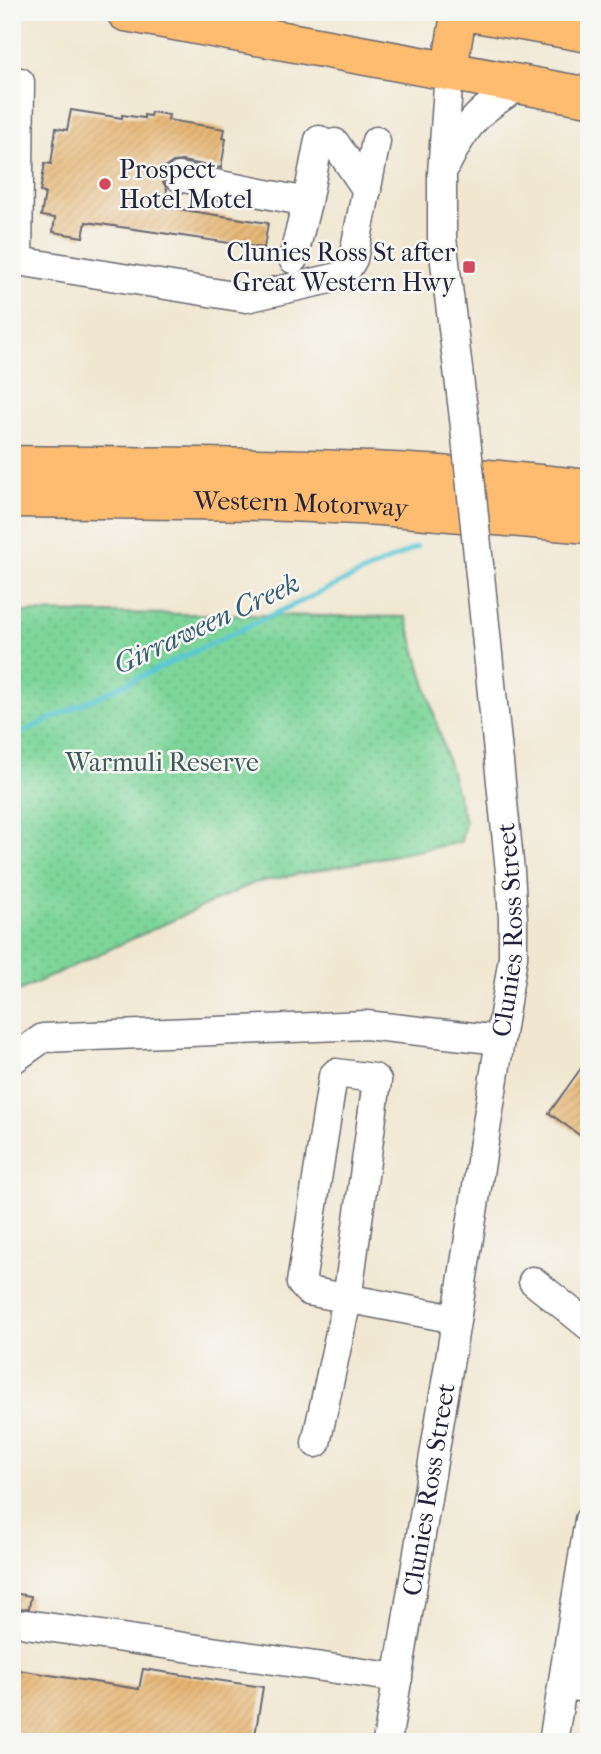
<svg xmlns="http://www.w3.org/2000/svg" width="601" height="1754" viewBox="0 0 601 1754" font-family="'IM FELL French Canon',serif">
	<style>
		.park { fill: url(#park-dots); stroke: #507c6a; stroke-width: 2 }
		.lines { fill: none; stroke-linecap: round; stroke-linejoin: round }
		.stream { stroke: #5cc7d7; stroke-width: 5 }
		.building { fill: url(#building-hatch) }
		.minor-casing { stroke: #6a6770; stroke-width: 31 }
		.major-casing { stroke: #6a6770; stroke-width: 38 }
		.highway-casing { stroke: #6a6770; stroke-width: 41 }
		.minor { stroke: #fff; stroke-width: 28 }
		.major { stroke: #fdbc6f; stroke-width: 35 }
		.highway { stroke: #fdbc6f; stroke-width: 38 }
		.minor-bridge-casing { stroke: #6a6770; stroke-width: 31; stroke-linecap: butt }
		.minor-bridge { stroke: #fff; stroke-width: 28 }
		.poi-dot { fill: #d1495b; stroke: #f6f6f2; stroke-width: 2.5 }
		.labels { text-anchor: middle; stroke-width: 5; stroke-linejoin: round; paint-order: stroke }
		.poi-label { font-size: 26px; fill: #22223b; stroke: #f6f6f2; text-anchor: start }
		.street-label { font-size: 26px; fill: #22223b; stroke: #f6f6f2 }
		.park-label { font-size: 26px; fill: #3d5858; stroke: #f6f6f2 }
		.water-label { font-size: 28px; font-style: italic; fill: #365c72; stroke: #f6f6f2 }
	</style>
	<defs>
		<pattern id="park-dots" width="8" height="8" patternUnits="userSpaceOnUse" patternTransform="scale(1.75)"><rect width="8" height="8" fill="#7dd59a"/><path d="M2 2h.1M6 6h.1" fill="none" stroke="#6cb786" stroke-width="1.8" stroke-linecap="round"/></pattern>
		<pattern id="building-hatch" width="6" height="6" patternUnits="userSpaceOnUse" patternTransform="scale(1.75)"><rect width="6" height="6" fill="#e6b572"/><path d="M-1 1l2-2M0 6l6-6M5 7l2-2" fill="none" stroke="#c59b64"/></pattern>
	</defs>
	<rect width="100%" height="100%" fill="#f6f6f2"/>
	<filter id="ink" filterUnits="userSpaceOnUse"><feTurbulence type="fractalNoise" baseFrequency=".0143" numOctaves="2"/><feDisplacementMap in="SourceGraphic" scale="14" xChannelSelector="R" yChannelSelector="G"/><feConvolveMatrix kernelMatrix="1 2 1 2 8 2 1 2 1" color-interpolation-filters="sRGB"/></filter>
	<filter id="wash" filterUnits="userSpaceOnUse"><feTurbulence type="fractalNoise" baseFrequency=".00686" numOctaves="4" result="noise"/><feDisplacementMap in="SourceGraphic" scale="28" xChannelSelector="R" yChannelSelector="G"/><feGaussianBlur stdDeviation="1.57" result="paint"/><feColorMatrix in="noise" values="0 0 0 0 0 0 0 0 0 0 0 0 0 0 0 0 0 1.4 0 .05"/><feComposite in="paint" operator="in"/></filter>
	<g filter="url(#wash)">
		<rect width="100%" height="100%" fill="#f1e7d1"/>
		<path class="park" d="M12,612L406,617L465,821L461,842L254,883L12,994Z"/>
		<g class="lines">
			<path class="stream" d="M12,737L417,547"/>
		</g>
		<g id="blocks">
			<path class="building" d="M71,110L122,118V115L144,118V115L150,116L151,112L169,115L168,120L225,129L223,138L226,139L221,168L182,161L173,162L166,167L163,174V182L167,189L164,207L268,223L264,248L86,222L83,237L53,232L55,218L41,216L45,193L40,192L45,163L51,164L56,128L67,130Z
				M589,1057V1142L549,1113Z
				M12,1593L31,1596L29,1608L19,1609L12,1615Z
				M12,1669L139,1689L143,1669L263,1687L254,1742H12Z"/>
		</g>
	</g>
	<g filter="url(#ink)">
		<use href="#blocks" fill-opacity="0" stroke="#6a6770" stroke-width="2"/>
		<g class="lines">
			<defs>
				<g id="minor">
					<path d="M449,71L442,174V238L464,418"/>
					<path d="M20,82L18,261L246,298L343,276L353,259L376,141"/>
					<path d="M335,143L367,190"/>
					<path d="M446,165C467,122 481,107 524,84"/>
					<path d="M179,177L307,202L319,140"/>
					<path d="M293,259L307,202"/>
					<path d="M12,1060L43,1038L366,1025L500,1040"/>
					<path d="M533,1281L589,1326"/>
					<path d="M316,1443L347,1300L377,1081L374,1078L336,1073L333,1076L301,1283L308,1291L456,1319"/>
					<path d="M26,1624L398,1678"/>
					<path d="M563,1685L589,1688"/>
					<path id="s1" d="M387,1742L453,1340L513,957V919L510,871L479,565"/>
					<path d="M553,1742L589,1520"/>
				</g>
				<path id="major" d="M449,71L459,12"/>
				<g id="highway">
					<path d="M126,12L589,97"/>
					<path d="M470,12L589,33"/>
					<path d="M12,465C139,467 265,466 392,472C458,475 523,482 589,489"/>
					<path id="s2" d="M12,498L264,501L381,506L589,524"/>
				</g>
			</defs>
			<use href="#minor" class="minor-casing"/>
			<use href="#major" class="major-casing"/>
			<use href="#highway" class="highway-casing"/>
			<use href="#minor" class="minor"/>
			<use href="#major" class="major"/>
			<use href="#highway" class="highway"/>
			<defs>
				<path id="minor-bridge" d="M464,418L479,565"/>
			</defs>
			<use href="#minor-bridge" class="minor-bridge-casing"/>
			<use href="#minor-bridge" class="minor-bridge"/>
		</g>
	</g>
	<g class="poi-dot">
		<circle cx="105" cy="184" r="7"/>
		<rect x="462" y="260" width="14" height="14" rx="3.5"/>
	</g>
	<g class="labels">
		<g class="poi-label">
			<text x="119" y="178">Prospect<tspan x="119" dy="30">Hotel Motel</tspan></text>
			<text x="455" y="261" text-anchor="end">Clunies Ross St after<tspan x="455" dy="30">Great Western Hwy</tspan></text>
		</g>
		<g class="street-label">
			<text dy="9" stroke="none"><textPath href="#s2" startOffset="289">Western Motorway</textPath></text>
			<text dy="9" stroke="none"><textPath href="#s1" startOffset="822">Clunies Ross Street</textPath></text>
			<text dy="9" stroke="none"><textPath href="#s1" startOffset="256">Clunies Ross Street</textPath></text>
		</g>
		<g class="park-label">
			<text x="162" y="771">Warmuli Reserve</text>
		</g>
		<g class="water-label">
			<text transform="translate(206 623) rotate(-25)" y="10">Girraween Creek</text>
		</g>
	</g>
	<rect width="601" height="1754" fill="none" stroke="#f6f6f2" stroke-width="42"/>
</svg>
